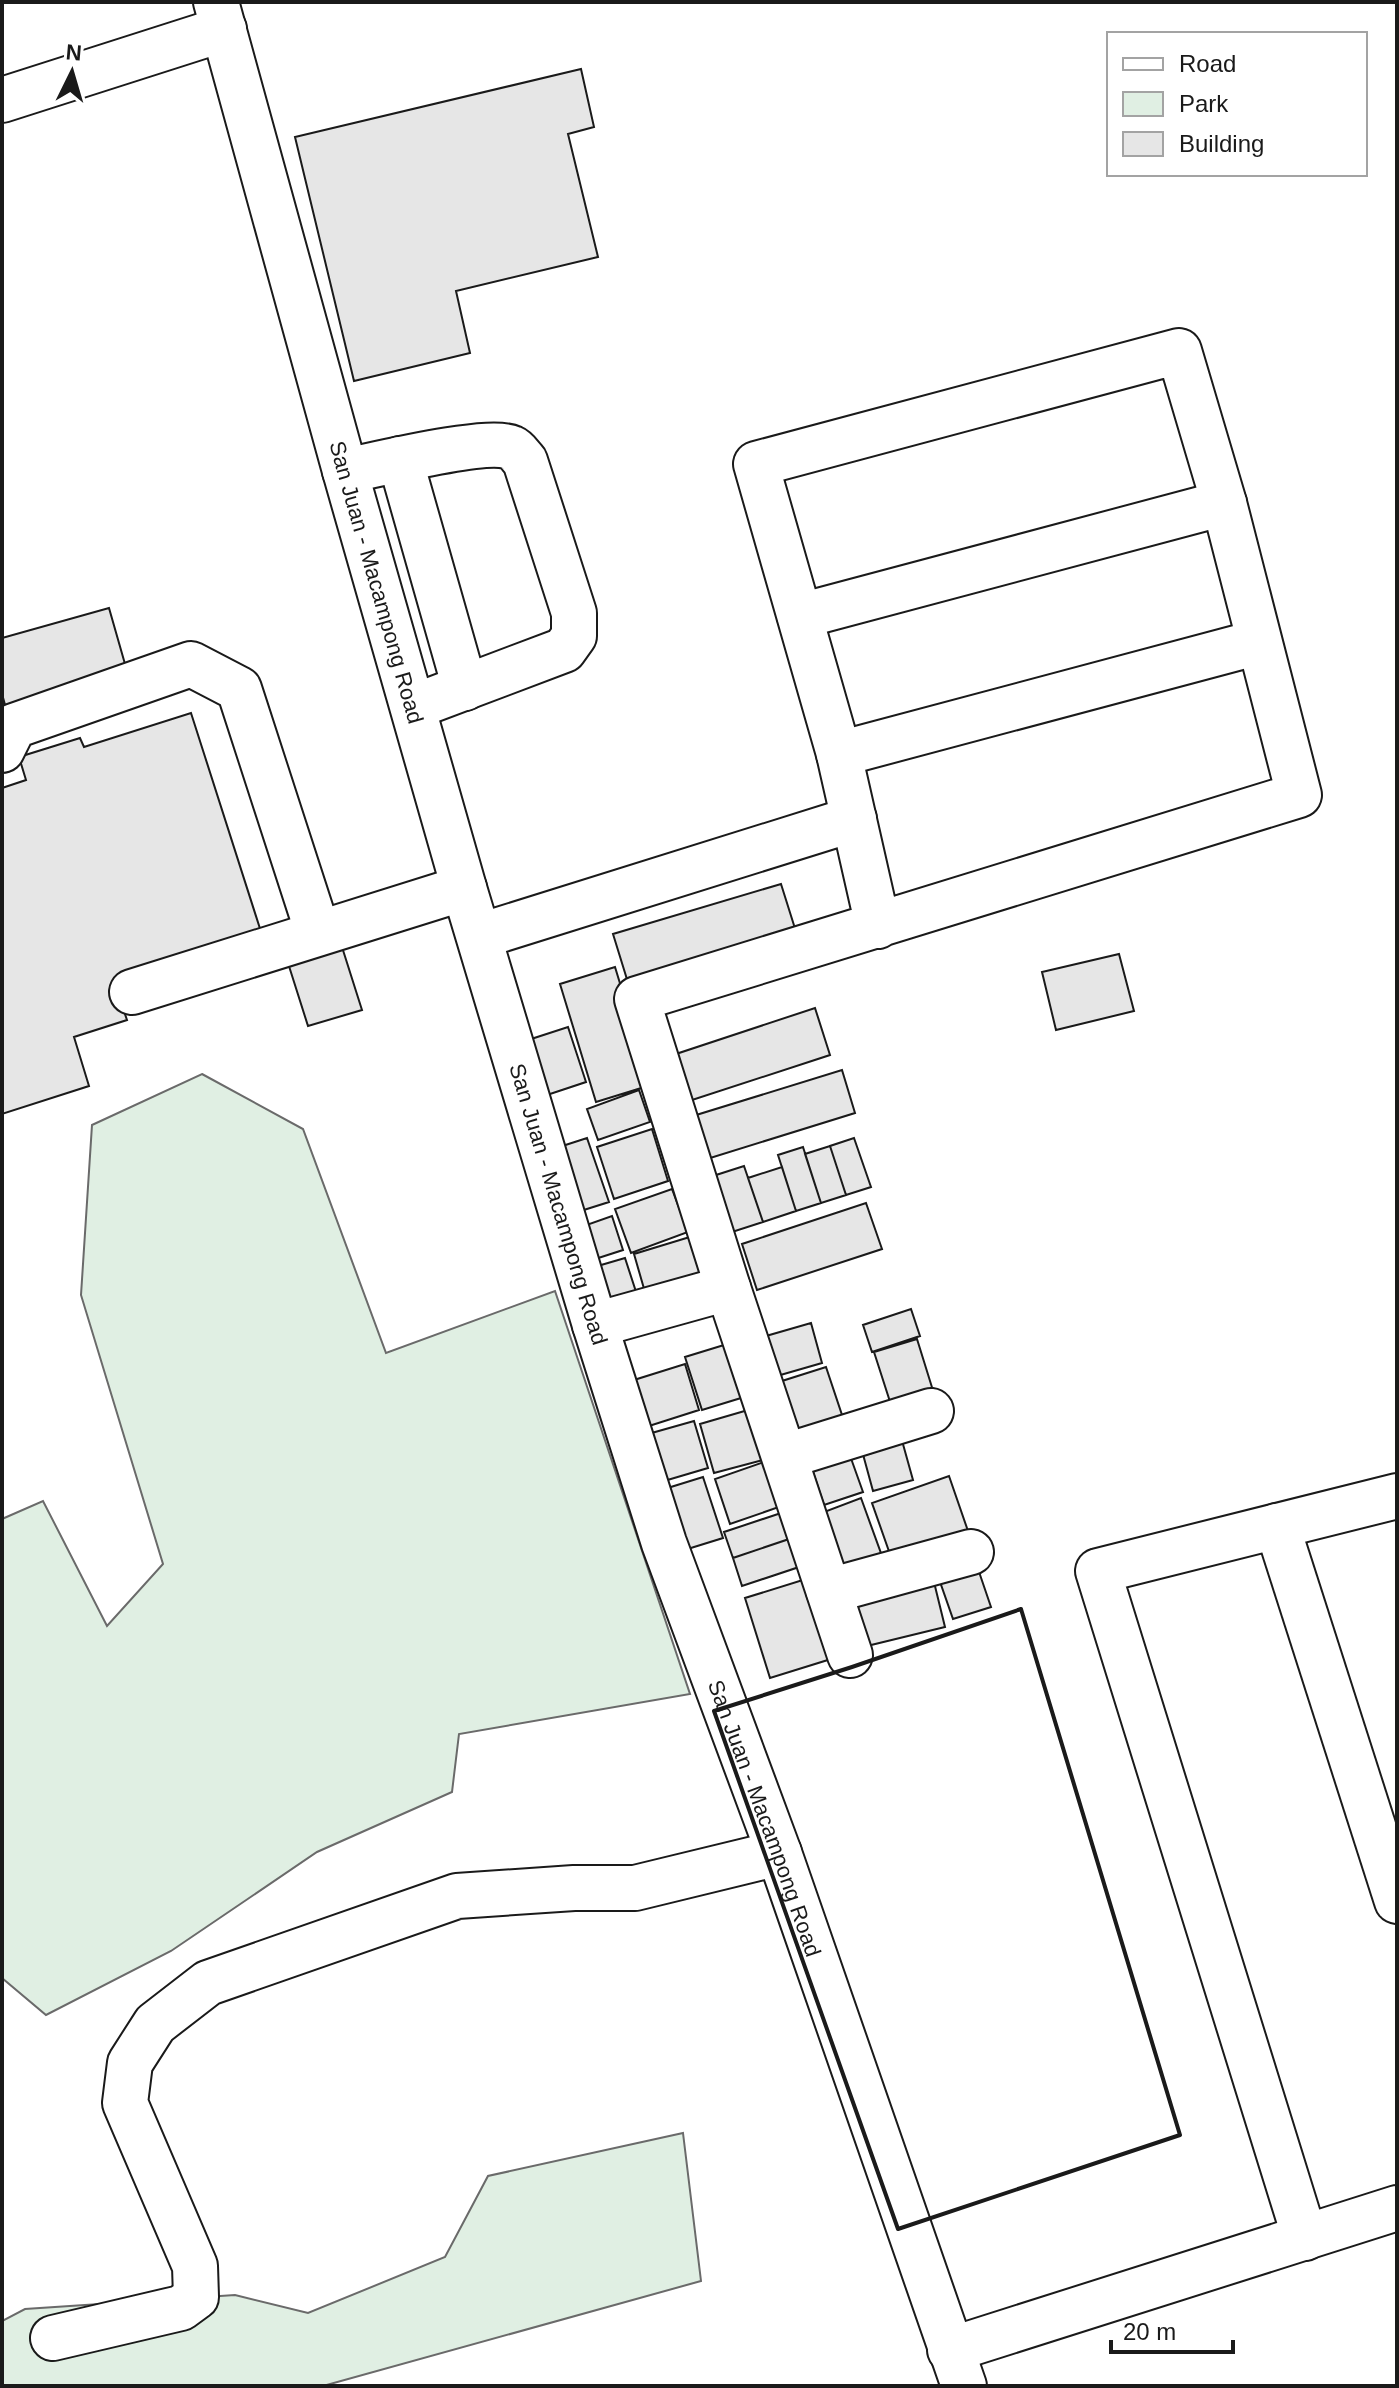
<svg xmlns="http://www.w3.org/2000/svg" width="1399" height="2388" viewBox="0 0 1399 2388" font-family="Arial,sans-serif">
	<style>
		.green { fill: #e0efe3; stroke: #6a6a6a; stroke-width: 2 }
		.building { fill: #e6e6e6; stroke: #1a1a1a; stroke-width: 2 }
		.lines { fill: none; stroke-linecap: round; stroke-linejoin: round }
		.minor-casing { stroke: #1a1a1a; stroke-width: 48 }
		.minor { stroke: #fff; stroke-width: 44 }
		.wall { stroke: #1a1a1a; stroke-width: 4 }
		.labels { text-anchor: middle; stroke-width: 6; stroke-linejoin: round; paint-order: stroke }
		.street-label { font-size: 22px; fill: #1a1a1a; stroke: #fff }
	</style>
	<rect width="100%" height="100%" fill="#fff"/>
	<path class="green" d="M202,1074L303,1129L386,1353L555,1291L690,1694L459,1734L452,1792L317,1852L171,1951L46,2015L2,1978V1519L43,1501L107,1626L163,1564L81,1295L92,1125Z
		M683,2133L701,2281L323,2386H2V2321L25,2309L235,2295L308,2313L445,2257L488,2176Z"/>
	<path class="building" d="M581,69L594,127L568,134L598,257L456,291L470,353L354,381L295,137Z
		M109,608L131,685L9,719L2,694V638Z
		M191,713L263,938L115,985L127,1020L74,1037L89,1086L2,1114V788L26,780L19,757L80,738L84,747Z
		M781,884L798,938L630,989L613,934Z
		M342,947L362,1010L308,1026L288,963Z
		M1119,954L1134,1011L1056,1030L1042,972Z
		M615,967L651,1085L596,1102L560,984Z
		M815,1008L830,1055L689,1101L673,1055Z
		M568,1027L586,1082L541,1097L522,1042Z
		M842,1070L855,1113L707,1159L693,1116Z
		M639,1090L650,1122L598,1140L587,1109Z
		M652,1129L668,1181L614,1199L597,1147Z
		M587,1138L609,1202L568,1215L547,1151Z
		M854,1138L871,1187L846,1195L830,1146Z
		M830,1146L846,1195L821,1203L805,1154Z
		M803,1147L821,1203L796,1211L778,1155Z
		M744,1166L763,1222L732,1232L713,1176Z
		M782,1167L796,1211L763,1222L748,1178Z
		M672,1189L688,1232L631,1253L615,1209Z
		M866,1203L882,1249L757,1290L742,1244Z
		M612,1216L623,1250L586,1262L575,1229Z
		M693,1236L709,1288L649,1306L634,1254Z
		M625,1258L640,1304L598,1317L584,1270Z
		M911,1309L920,1336L872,1352L863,1325Z
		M811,1323L822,1363L777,1376L766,1336Z
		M917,1339L935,1397L893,1411L874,1352Z
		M737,1341L754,1394L702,1410L685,1357Z
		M685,1364L699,1410L649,1426L634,1380Z
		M826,1367L845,1424L802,1439L782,1381Z
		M748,1410L763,1460L714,1473L700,1424Z
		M694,1421L708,1468L654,1484L641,1436Z
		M901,1437L913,1480L873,1491L861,1447Z
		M848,1450L863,1492L824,1505L810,1463Z
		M764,1462L779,1507L730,1524L715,1479Z
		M949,1476L968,1531L891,1557L872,1503Z
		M703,1477L723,1538L678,1552L658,1491Z
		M861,1498L882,1556L845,1569L824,1512Z
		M784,1512L792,1538L733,1558L724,1532Z
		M792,1538L802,1566L742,1586L733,1558Z
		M976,1563L991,1607L953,1619L938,1576Z
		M933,1578L945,1627L867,1646L855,1597Z
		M806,1579L831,1659L770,1678L745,1598Z"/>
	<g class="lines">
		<defs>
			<g id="minor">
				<path id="s1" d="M216,2L345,471L464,888L595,1325L664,1543L779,1853L964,2386"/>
				<path d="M2,100L224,29"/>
				<path d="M400,459L465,688"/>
				<path d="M345,471C375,465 489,437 512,448C517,450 521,457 525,461L574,613V636L564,650L413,707"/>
				<path d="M800,616L1224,503"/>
				<path d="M2,750L14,726L191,664L239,689L318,933"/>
				<path d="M839,754L1259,642"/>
				<path d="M480,936L854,819"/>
				<path d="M132,992L464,888"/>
				<path d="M595,1325L728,1288"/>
				<path d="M786,1456L931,1411"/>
				<path d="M1277,1526L1397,1901"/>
				<path d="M829,1591L971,1552"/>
				<path d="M850,1655L728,1288L637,999L1299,795L1224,503L1179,351L756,464L839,754L878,926"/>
				<path d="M1305,2238L1098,1571L1397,1496"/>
				<path d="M53,2338L181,2308L196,2297L195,2266L125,2103L130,2063L155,2024L208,1983L457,1896L574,1888H635L779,1853"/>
				<path d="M950,2350L1397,2208"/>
			</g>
		</defs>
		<use href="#minor" class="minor-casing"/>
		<use href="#minor" class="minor"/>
		<path class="wall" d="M1021,1609L1180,2135L898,2229L714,1711L852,1667Z"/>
	</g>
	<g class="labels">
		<g class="street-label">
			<text dy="8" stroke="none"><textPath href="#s1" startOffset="602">San Juan - Macampong Road</textPath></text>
			<text dy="8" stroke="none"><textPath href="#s1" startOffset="1250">San Juan - Macampong Road</textPath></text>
			<text dy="8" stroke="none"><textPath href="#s1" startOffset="1898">San Juan - Macampong Road</textPath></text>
		</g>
	</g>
	<rect width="1399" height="2388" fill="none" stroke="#1a1a1a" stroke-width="8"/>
	<rect x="1107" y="32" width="260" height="144" fill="#ffffff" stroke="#a3a3a3" stroke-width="2"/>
	<rect x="1123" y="58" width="40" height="12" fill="#ffffff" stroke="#a3a3a3" stroke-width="2"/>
	<text x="1179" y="72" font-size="24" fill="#1a1a1a">Road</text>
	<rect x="1123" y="92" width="40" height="24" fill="#e0efe3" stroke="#a3a3a3" stroke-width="2"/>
	<text x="1179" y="112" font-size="24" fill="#1a1a1a">Park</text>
	<rect x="1123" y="132" width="40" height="24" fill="#e6e6e6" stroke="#a3a3a3" stroke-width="2"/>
	<text x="1179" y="152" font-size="24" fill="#1a1a1a">Building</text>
	<g transform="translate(72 72) rotate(5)" stroke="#ffffff" stroke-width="6" paint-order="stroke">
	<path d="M0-6L14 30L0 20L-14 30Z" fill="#1a1a1a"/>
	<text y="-12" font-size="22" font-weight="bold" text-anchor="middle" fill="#1a1a1a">N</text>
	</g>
	<path d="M1111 2340v12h122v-12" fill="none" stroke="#1a1a1a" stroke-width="4"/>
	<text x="1123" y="2340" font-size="24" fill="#1a1a1a" stroke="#ffffff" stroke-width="6" paint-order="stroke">20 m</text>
</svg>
